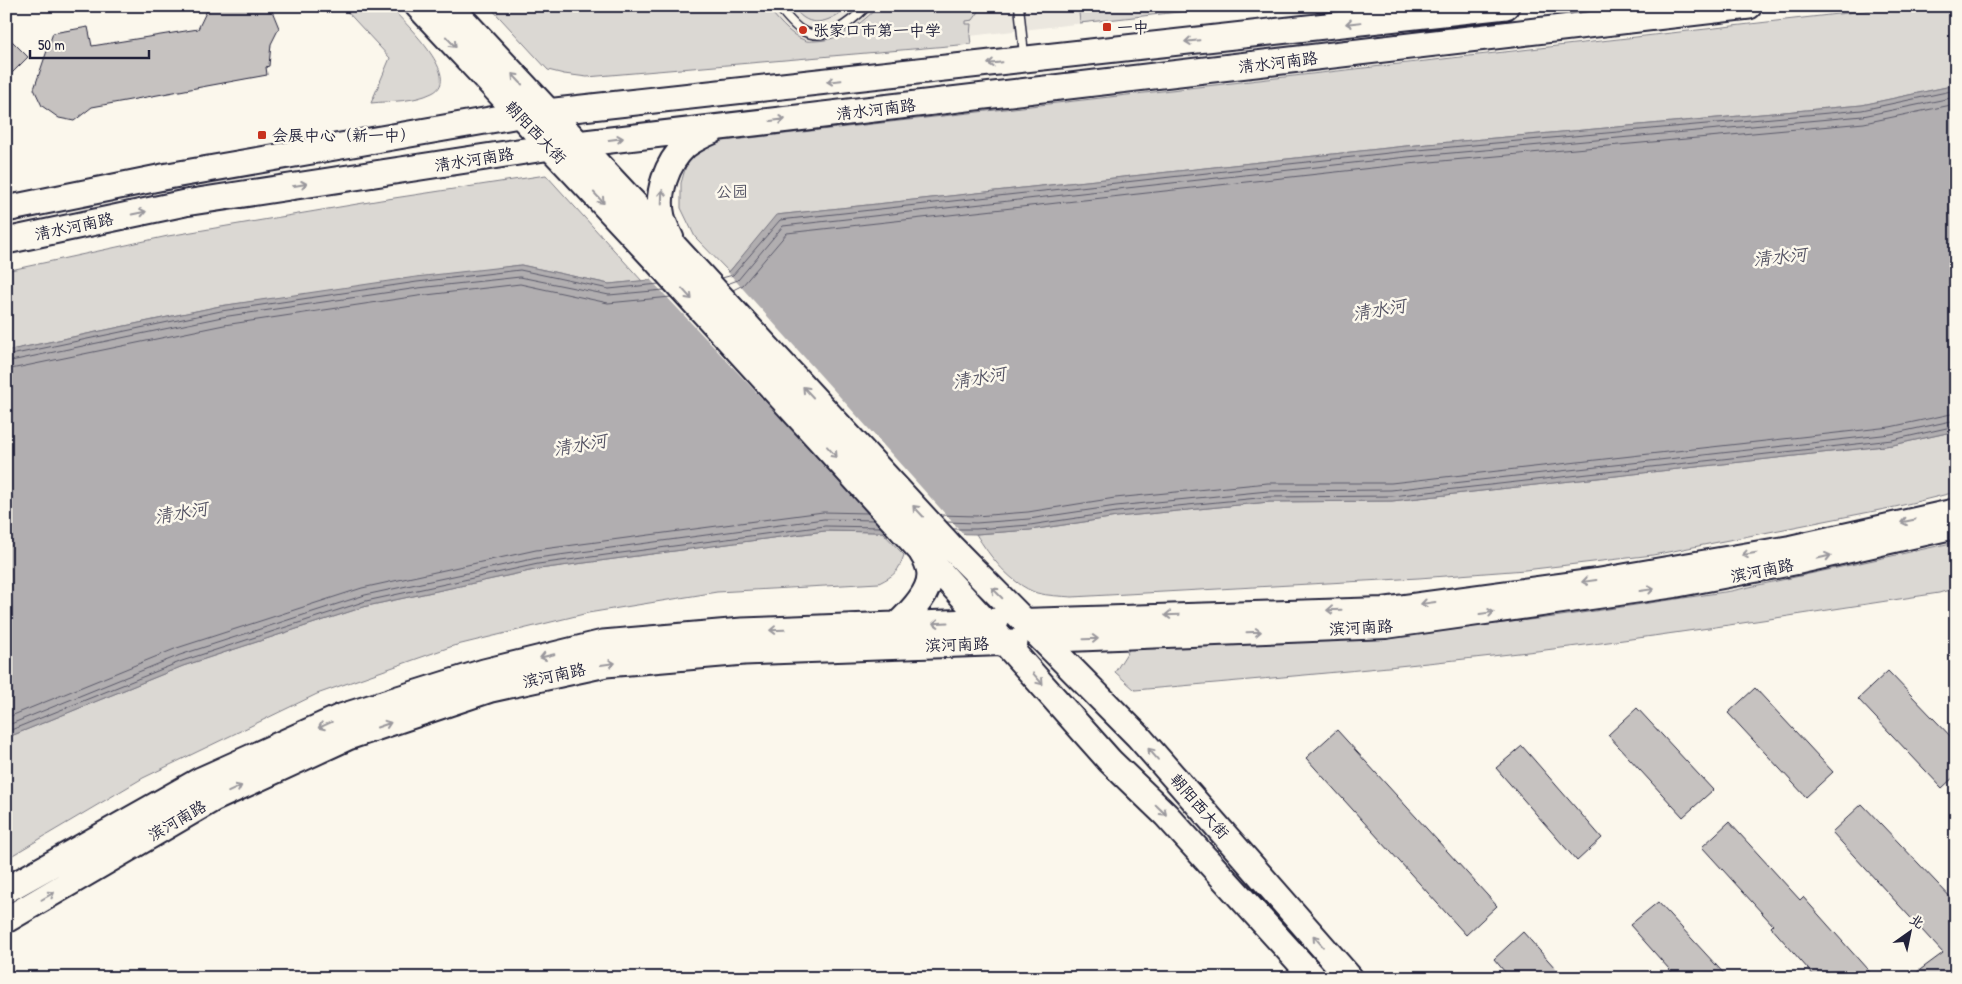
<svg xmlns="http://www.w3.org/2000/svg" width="1962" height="984" viewBox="0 0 1962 984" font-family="'Patrick Hand','LXGW WenKai TC',sans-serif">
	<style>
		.built { fill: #ebe7df }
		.green { fill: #dbd8d3; stroke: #7e7d87 }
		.water { fill: #b1aeb0; stroke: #787681 }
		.pier { fill: #fbf7ec }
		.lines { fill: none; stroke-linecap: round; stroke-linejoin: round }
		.shore { stroke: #5b5a6a; stroke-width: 1 }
		.building { fill: #c6c2c0; stroke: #22223b }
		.service-casing { stroke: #22223b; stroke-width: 11 }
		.secondary-casing { stroke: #22223b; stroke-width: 26 }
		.primary-casing { stroke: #22223b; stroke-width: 29 }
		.service { stroke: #fbf7ec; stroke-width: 8 }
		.secondary { stroke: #fbf7ec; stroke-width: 22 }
		.primary { stroke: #fbf7ec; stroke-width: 25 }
		.oneway { stroke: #99979c }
		.poi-dot { fill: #c8321e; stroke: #fbf7ec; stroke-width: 2 }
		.labels { text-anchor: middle; stroke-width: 5; stroke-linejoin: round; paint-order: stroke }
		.poi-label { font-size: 16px; fill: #22223b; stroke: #fbf7ec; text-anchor: start }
		.street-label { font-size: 16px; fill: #22223b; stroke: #fbf7ec }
		.park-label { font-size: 16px; fill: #505061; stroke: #fbf7ec }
		.water-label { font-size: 18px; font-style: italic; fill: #545364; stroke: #fbf7ec }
	</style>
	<rect width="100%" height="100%" fill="#fbf7ec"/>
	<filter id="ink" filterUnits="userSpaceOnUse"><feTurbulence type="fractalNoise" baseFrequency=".02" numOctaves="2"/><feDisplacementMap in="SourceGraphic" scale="10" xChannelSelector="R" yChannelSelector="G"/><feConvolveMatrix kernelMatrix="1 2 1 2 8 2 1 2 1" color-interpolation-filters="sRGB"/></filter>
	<g filter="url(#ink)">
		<path class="built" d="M559,6H1232L961,37L611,62Z"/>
		<path class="green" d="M342,6H389C401,19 465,78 432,93C414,102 391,101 371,103L390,58Z
			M489,6H766C776,17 789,35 804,40C807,42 812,41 815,41C843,40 860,24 879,6H983L973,20L966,21V24H971L970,36L971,44L587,77L564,74L548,70Z
			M793,6H849C838,16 819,28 804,18C800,16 796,10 793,6Z
			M1087,6H1232L1080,23L1079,12L1088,11Z
			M1908,6H1956V85L1862,105L1406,146L777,215L729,272L695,237L681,208V183L688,159L706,143Z
			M546,175L642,281L609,284L521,265L220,306L6,351V271L168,236L381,200Z
			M1956,431V492L1895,507L1653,555L1525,570L1419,578L1072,597C1061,596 1048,596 1037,593C1011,584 990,557 976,534L1030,530L1117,517L1269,502L1392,501L1893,445Z
			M825,531L882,532L904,555C898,572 895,575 879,583L717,592L588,613L453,646L317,694L143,778L6,859V738L183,666L367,606L539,569Z
			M1956,542V588L1939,593C1787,616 1636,641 1483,657C1367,670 1251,680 1135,690L1115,672L1132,645L1410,634L1554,617L1731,591Z"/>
		<path class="water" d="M1956,85V431L1893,445L1392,501L1269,502L1117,517L1030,530L976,534L825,531L539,569L367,606L183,666L6,738V351L220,306L416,277L521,265L609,284L729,272L776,215L1406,146L1862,105Z"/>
		<path class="pier" d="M726,270L966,537L890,535L649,278Z"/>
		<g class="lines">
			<path class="shore" d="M722,278L733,275L780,220L1407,151L1862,110L1956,90
				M727,284L738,280L783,226L1407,157L1863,116L1956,97
				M733,290L743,285L787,233L1408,164L1864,123L1956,104
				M6,356L221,311L417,282L520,270L609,289L659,284
				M6,362L222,317L418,288L520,277L609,295L664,290
				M6,370L224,325L418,296L520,284L608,303L671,297
				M940,515L976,516L1028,512L1115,498L1268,483H1391L1890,427L1956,413
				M947,522L976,523L1029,519L1116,506L1268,491L1391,490L1891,434L1956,420
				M953,529H976L1030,525L1117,512L1268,497L1392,496L1892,440L1956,426
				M6,718L177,648L362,588L536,550L823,512L868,513
				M6,726L180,655L365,595L537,558L824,519L875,520
				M6,732L182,661L366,601L538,564L825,526L880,527"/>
		</g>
		<path class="building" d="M209,6H270L279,28L271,44L269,66L266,67L267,75L92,107L74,121L59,118L42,106L34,89L53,33L88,27L92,46L198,29Z
			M6,35L28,57L6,79Z
			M1888,671L1956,742V775L1942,788L1858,699Z
			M1755,688L1833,772L1806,797L1728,713Z
			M1637,708L1713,790L1683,817L1608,735Z
			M1337,730L1497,906L1466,935L1306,758Z
			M1522,746L1602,838L1577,861L1496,768Z
			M1862,804L1956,903V978H1909L1943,953L1832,832Z
			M1729,822L1800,900L1803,897L1875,978H1816L1771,927L1773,925L1702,847Z
			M1658,902L1728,978H1677L1630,925Z
			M1523,932L1564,978H1510L1494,959Z"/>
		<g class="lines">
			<defs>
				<path id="service" d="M778,6C785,14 794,27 803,31C827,43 851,22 867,6
					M1019,6L1024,55"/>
				<path id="secondary" d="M1023,620L1383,609L1597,580L1790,547L1956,510
					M1043,641L1386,627L1675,586L1797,563L1956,527"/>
				<path id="primary" d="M418,6L654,258L1005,643L1110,761L1166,815L1314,978
					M450,6L672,244L951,547L1138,736L1350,978
					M6,209L168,176L519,115L1506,6
					M671,239C668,232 664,225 662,217C656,193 667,163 685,146C692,140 703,135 712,131
					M6,241L185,203L551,147L1749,6
					M896,626C910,613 935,589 929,568C928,563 925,557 922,553
					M6,890L201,780L341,717L484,672L603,643L742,631L996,621
					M6,920L213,799L348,737L491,689L606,664L744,652L1015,642"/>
			</defs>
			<use href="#service" class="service-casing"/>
			<use href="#secondary" class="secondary-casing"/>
			<use href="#primary" class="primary-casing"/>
			<use href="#service" class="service"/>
			<use href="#secondary" class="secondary"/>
			<use href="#primary" class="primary"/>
		</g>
		<defs><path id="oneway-shaft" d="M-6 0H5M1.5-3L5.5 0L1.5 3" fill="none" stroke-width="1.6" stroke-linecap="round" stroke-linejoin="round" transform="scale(1.25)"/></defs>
		<g class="oneway">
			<use href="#oneway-shaft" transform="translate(1353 23) rotate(174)"/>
			<use href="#oneway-shaft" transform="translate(1192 41) rotate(174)"/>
			<use href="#oneway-shaft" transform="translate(451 42) rotate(47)"/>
			<use href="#oneway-shaft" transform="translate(995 63) rotate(174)"/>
			<use href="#oneway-shaft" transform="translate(517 79) rotate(-133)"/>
			<use href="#oneway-shaft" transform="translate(834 81) rotate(174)"/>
			<use href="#oneway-shaft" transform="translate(778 120) rotate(-7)"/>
			<use href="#oneway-shaft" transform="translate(616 139) rotate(-7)"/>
			<use href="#oneway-shaft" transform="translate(300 185) rotate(-9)"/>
			<use href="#oneway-shaft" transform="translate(662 197) rotate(-88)"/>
			<use href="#oneway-shaft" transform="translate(599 198) rotate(47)"/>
			<use href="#oneway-shaft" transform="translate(139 213) rotate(-12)"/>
			<use href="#oneway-shaft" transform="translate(687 294) rotate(48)"/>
			<use href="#oneway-shaft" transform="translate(808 392) rotate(-133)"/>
			<use href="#oneway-shaft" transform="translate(832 452) rotate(48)"/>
			<use href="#oneway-shaft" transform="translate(918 511) rotate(-133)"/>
			<use href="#oneway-shaft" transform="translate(1908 521) rotate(168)"/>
			<use href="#oneway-shaft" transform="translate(1749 554) rotate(170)"/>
			<use href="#oneway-shaft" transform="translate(1824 557) rotate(-13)"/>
			<use href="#oneway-shaft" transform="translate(1589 581) rotate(172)"/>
			<use href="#oneway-shaft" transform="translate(1647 590) rotate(-8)"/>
			<use href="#oneway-shaft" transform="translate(997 593) rotate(-135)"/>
			<use href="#oneway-shaft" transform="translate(1428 603) rotate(172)"/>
			<use href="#oneway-shaft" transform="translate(1334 610) rotate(178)"/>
			<use href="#oneway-shaft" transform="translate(1487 613) rotate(-8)"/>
			<use href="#oneway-shaft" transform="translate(1172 615) rotate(178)"/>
			<use href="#oneway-shaft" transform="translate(940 623) rotate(177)"/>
			<use href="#oneway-shaft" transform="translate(777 630) rotate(178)"/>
			<use href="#oneway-shaft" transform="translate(1254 632) rotate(-2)"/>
			<use href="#oneway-shaft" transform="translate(1091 639) rotate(-2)"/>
			<use href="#oneway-shaft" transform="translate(547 656) rotate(167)"/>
			<use href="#oneway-shaft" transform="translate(608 664) rotate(-8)"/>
			<use href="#oneway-shaft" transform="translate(1038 679) rotate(49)"/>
			<use href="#oneway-shaft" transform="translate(325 725) rotate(156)"/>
			<use href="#oneway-shaft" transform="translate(384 725) rotate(-19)"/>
			<use href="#oneway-shaft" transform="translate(1153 754) rotate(-131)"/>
			<use href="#oneway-shaft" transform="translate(235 789) rotate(-25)"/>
			<use href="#oneway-shaft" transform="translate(1161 810) rotate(44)"/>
			<use href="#oneway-shaft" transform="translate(48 896) rotate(-30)"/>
			<use href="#oneway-shaft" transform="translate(1318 941) rotate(-131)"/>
		</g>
	</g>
	<g class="poi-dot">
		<rect x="1102" y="22" width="10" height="10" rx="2.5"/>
		<circle cx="803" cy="30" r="5"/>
		<rect x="257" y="130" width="10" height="10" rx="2.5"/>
	</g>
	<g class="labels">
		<g class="poi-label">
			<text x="1117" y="33">一中</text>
			<text x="813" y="36">张家口市第一中学</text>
			<text x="272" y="141">会展中心（新一中）</text>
		</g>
		<g class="street-label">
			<text transform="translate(1278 62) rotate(-7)" y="6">清水河南路</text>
			<text transform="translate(876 109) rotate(-7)" y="6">清水河南路</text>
			<text transform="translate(536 132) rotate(46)" y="6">朝阳西大街</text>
			<text transform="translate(474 159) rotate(-9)" y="6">清水河南路</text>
			<text transform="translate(74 226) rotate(-12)" y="6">清水河南路</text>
			<text transform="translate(1762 570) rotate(-11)" y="6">滨河南路</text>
			<text transform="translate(1361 627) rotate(-3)" y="6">滨河南路</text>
			<text transform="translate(957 644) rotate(-2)" y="6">滨河南路</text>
			<text transform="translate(554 675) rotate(-12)" y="6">滨河南路</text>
			<text transform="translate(1200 806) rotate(49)" y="6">朝阳西大街</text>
			<text transform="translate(177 820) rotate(-30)" y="6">滨河南路</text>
		</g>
		<g class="park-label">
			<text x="732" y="197">公园</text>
		</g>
		<g class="water-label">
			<text transform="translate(1780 257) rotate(-6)" y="6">清水河</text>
			<text transform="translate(1379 310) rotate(-10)" y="6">清水河</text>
			<text transform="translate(979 378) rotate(-10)" y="6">清水河</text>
			<text transform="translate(580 445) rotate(-10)" y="6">清水河</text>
			<text transform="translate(181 513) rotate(-10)" y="6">清水河</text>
		</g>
	</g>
	<rect width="1962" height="984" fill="none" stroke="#fbf7ec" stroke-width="25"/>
	<rect x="12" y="12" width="1937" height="959" fill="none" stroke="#22223b" stroke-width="2" filter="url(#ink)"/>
	<g transform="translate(1910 932) rotate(33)" stroke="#fbf7ec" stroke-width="4" paint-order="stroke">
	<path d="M0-4L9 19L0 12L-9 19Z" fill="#22223b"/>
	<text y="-8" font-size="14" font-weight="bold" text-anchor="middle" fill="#22223b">北</text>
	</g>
	<path d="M30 50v8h119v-8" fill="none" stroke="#22223b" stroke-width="2.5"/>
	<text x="38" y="50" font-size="15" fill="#22223b" stroke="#fbf7ec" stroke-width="4" paint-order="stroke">50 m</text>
</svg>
